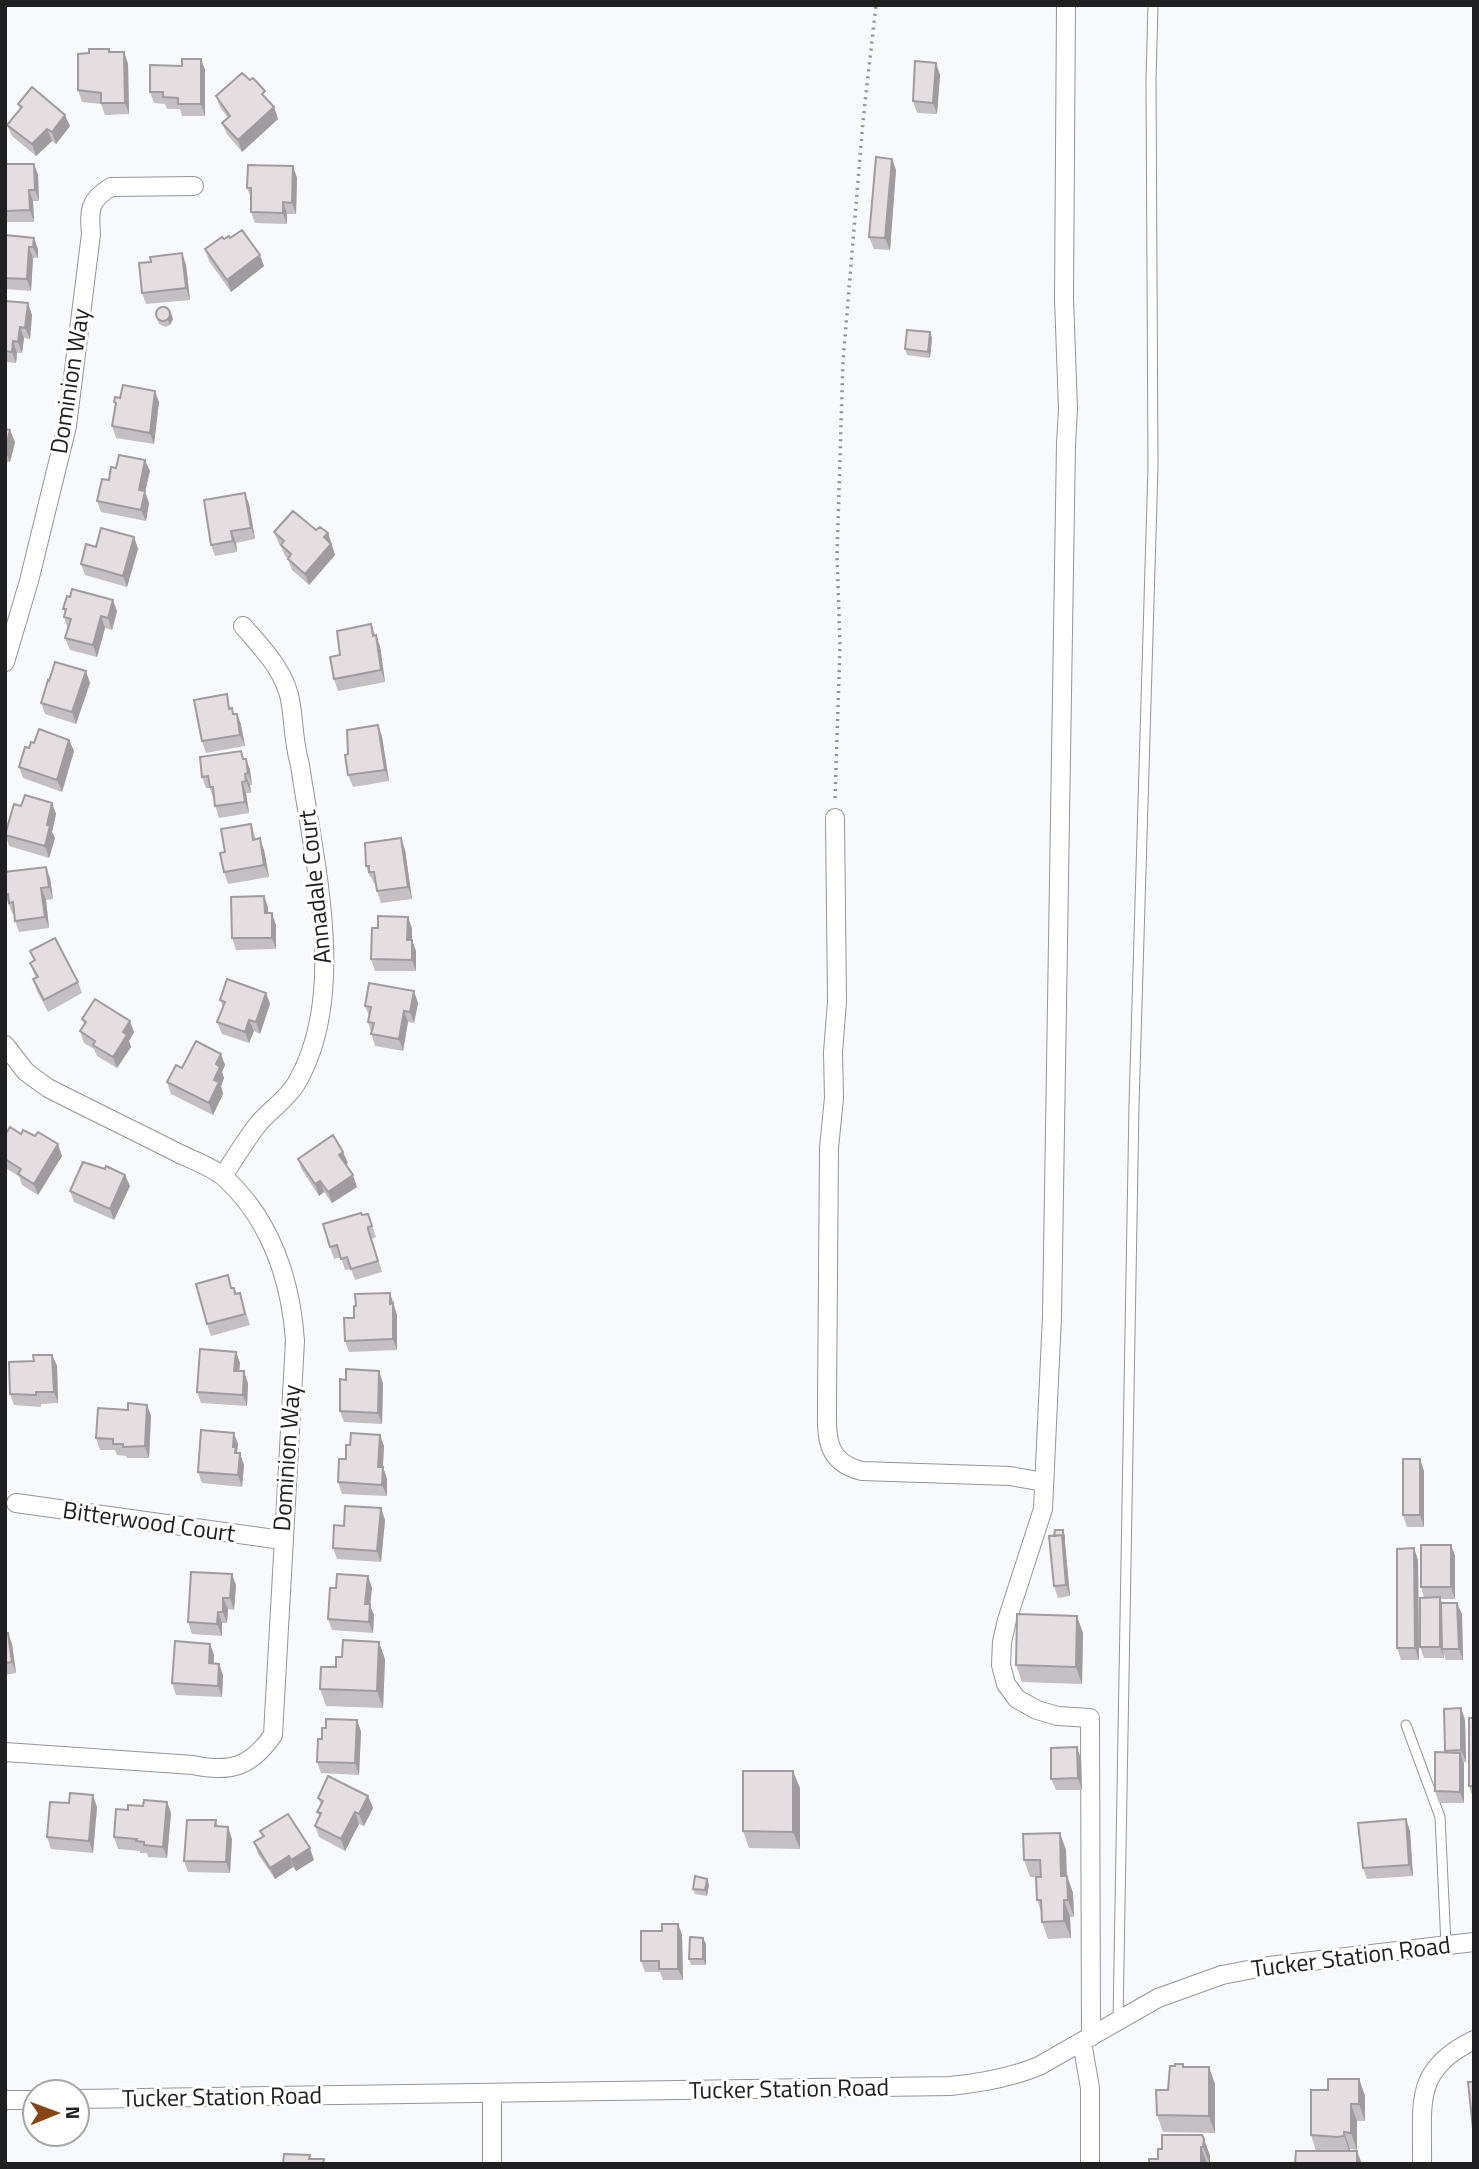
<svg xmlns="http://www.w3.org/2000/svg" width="1479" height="2169" viewBox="0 0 1479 2169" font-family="'Titillium Web',sans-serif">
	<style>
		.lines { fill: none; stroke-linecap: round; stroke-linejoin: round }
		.lane-casing { stroke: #94959a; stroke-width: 11 }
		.street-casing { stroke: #94959a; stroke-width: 20 }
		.path { stroke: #919296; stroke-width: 3.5; stroke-dasharray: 2 5; stroke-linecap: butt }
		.lane { stroke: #fff; stroke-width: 9 }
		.street { stroke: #fff; stroke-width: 18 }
		.wall { fill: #c4bfc2 }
		.shaded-wall { fill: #a09b9e }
		.building { fill: #e4dee1; stroke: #a09b9e; stroke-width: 2 }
		.labels { text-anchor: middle; stroke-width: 6; stroke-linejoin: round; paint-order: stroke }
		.street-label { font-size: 24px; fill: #202022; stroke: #fff }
	</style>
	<rect width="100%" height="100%" fill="#f7f9fd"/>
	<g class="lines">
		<defs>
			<path id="lane" d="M1406,1725L1440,1817L1446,1945
				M1118,2020L1134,1105L1153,467L1151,79L1153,5"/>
			<path id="street" d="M1066,5L1064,299L1068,409L1066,444L1052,1316L1043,1509L1007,1620L1002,1642L1001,1665L1006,1684L1017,1699L1037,1710L1058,1716L1090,1718L1091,2037
				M5,662L29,581L67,426L91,234C89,210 89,200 111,187L194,186
				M835,818L837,1002L833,1052L834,1098L829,1148L827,1402C827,1435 824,1462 862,1471L1010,1476L1044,1482
				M5,1045L26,1072L48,1088C91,1110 135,1131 178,1153C192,1160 213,1167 225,1178C271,1220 291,1281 295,1341L273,1735C251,1767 230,1773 193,1765L5,1752
				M223,1176C235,1158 246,1139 259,1123C271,1109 286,1100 296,1084C349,995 314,862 300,765C294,745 294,726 291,705C287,673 263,649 243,626
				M16,1503L282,1540
				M1082,2042L1090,2088V2164
				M77,2099L950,2086C981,2083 1010,2078 1039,2066L1158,1998L1222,1975L1269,1966L1474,1942
				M5,2100H35
				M492,2164V2093
				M1422,2164C1423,2104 1412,2070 1474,2040"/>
		</defs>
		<use href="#lane" class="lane-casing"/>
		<use href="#street" class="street-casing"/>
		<path class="path" d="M835,798L840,646L837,555L843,361L863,121L876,5"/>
		<use href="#lane" class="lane"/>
		<use href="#street" class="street"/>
	</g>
	<path class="wall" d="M109,49L111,52H124L128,64L129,114L105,115L101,104L82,102L78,90L89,53Z
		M201,59L205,70V116H182L180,109H167L165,104L154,103L150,92L182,66Z
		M936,63L940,75L937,114L917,113L913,101Z
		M216,96L269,102L274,107L278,119L242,152L227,134L222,123L228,118L220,107Z
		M18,104L70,126L56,144L52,141L36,156L12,136L7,125L20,109Z
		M892,159L896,170L890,250L874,249L869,237Z
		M5,164H34L38,175L39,201H33L34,222H5Z
		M293,166L297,178L296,214H287V224L255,223L251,212V198L247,188Z
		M5,235L38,249V258H33L31,291L5,289Z
		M230,238L264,266L231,292L209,261L205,249L224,239Z
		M182,253L186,265L190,300L146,304L142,293L151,262Z
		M5,301L32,315L30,339L24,338L22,353H17L16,363L5,362Z
		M157,319H173L170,325L166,327L159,324Z
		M930,332L932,338L930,358L907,355L905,349Z
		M114,402H159L154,444L116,438L112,426L116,406Z
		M5,429L15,442L10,462H7L6,467Z
		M150,471L145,492L149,503L146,521L101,512L97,501L109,480Z
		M249,504L255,539L236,543L237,552L215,556L211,545Z
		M316,530L328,533L335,555L309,585L292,570L288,559L285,556L281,546L279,544L274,532Z
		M134,537L138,549L127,587L85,575L81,564Z
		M63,609L117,611L112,630L105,628L97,657L70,650L65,638L68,629L64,617L65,612Z
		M371,624L380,646L385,682L338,691L334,679L340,655Z
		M90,683L76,724L45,714L41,703Z
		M231,706L234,714H237L241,725L245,746L206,753L202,741Z
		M378,725L382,737L389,781L353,787L348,775V754Z
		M69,740L74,751L62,792L23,778L19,767L29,748L34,743Z
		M246,759L250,770L252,785H250L251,793H246L249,813L219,818L210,788H206L202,777Z
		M52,803L56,814L52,832L55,838L49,858L9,846L5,833L21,806Z
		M251,824L256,839L264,850L269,877L228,884L224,872L225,852Z
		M401,838L405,850L412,899L381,903L377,891L376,883L374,884L371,877H370L366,866Z
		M50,878L53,899L46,900L49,928L19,932L15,921L14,914L13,915L5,895Z
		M268,907V913L276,925V949L236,950L232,938Z
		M412,928V940L416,951V971H375L371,959Z
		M30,951L78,982L82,993L48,1012L37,991L33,979L36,978L30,963L34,961Z
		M266,993L270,1004L260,1034L254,1031L249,1043L222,1034L217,1022L223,1007L220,1000Z
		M418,1003L414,1023L408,1022L403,1051L375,1046L368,1022L369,1016L365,1006Z
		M82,1019L134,1032L129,1041L131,1047L117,1068L97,1056L94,1049L84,1043L80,1031L84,1024Z
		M225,1065L222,1072L224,1078L221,1086L223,1094L213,1115L171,1094L167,1082L182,1068Z
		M21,1134L62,1156L38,1195L22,1185L19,1176L5,1168V1135Z
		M298,1159L348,1163L345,1164L357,1187L332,1203L324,1192L319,1196L302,1170Z
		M130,1186L114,1220L74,1202L70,1191Z
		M368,1214L376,1237L372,1239L382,1272L355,1280L351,1269L345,1270L341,1257L334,1259L330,1247L362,1215Z
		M232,1288H234L236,1294L240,1293L250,1325L211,1336L207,1324Z
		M390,1293L397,1315V1350L349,1352L345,1341L354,1318L356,1306Z
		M236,1352L240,1363L239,1371L248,1383L247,1406L201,1403L197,1392Z
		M52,1355L57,1366L58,1403L41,1404V1407L14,1405L10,1394L34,1361Z
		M346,1380L383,1383L382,1424L344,1422L340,1411Z
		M147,1405L151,1416L149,1458H127L126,1456L117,1455L115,1450H100L96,1438L128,1410Z
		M380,1435L384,1446L383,1467L387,1479V1496L342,1494L338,1482L350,1445Z
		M238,1444L237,1452L244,1465L242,1487L202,1483L198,1472Z
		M1420,1459L1424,1471V1527H1407L1403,1515Z
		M381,1508L385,1520L381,1562L337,1559L333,1548L344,1526Z
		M1065,1536V1543L1070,1596L1058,1598L1054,1586Z
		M1451,1545L1455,1556V1599H1440L1442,1603L1462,1614L1463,1660H1446L1444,1654V1658H1424L1420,1647L1424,1598L1421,1587Z
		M1414,1548L1418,1560L1419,1660H1401L1397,1648Z
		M368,1576L372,1588L370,1606L374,1615L373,1633L332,1630L328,1619L336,1588Z
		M236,1585L234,1610L228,1609L227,1623H222V1636L192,1634L188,1622Z
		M5,1633L12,1644L16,1673L5,1675Z
		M1083,1633L1082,1684L1022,1682L1016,1665Z
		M210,1644L214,1655V1663L223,1675L222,1697L176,1695L172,1683Z
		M385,1659L383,1708L326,1706L320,1689L336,1667Z
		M1461,1708L1465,1720L1466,1762H1464V1803H1439L1435,1791L1445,1752V1751Z
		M1474,1718V1801L1469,1786Z
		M361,1731L359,1775L321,1773L317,1762L322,1739Z
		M1081,1759L1082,1790H1056L1051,1779Z
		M800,1788V1849L749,1848L743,1831Z
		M368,1796L373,1808L364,1826L359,1824L345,1851L319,1837L315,1826L320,1817L317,1812L321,1805L318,1798Z
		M167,1802L171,1813L167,1858L148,1857L147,1853H140V1851L118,1849L114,1837L143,1806Z
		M97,1807L93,1853L51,1849L47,1837Z
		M216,1820L218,1826L232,1839L230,1873L188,1872L184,1861Z
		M260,1831L314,1860L296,1871L293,1867L275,1879L258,1854L254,1842L262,1837Z
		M1410,1831L1413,1876L1367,1879L1363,1868Z
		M1066,1850L1067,1876L1073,1893L1074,1917H1070L1071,1938L1048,1939L1042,1922V1914L1037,1900L1036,1877H1030L1024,1860Z
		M709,1884L707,1896L695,1894L693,1889Z
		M678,1924L682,1935L683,1980H663L660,1972H645L641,1961L662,1931Z
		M703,1938L706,1944V1965H691L689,1959Z
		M1183,2064L1184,2067L1215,2084V2133L1163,2132L1157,2115L1168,2090L1175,2066Z
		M1359,2079L1365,2096V2121H1357V2150L1350,2149V2151H1316L1311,2135L1328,2090Z
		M1204,2139L1210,2156V2164H1149L1158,2159L1162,2149Z"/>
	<path class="shaded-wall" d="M124,52L128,64L129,114L125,103Z
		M201,59L205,70V116L201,104Z
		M936,63L940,75L937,114L933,103Z
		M274,107L278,119L242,152L238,140Z
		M65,115L70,126L56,144L52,132Z
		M47,129L52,141L36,156L32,144Z
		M892,159L896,170L890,250L885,238Z
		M34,164L38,175L39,201L35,190Z
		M293,166L297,178L296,214L292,203Z
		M29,190L33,201L34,222L30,210Z
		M283,202L287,214V224L283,213Z
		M34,238L38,249V258L33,247Z
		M29,247L33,258L31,291L27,279Z
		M182,253L186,265L190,300L186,288Z
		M260,255L264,266L231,292L227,280Z
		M28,303L32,315L30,339L25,328Z
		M171,313L173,319L170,325L168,320Z
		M20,327L24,338L22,353L18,342Z
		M930,332L932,338L930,358L928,352Z
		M13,341L17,353L16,363L12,352Z
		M155,391L159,402L154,444L150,433Z
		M10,430L15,442L10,462L5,451Z
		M145,460L150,471L145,492L149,503L146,521L141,510L139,490Z
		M245,493L249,504L255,539L251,528Z
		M231,531L236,543L237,552L233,541Z
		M328,533L335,555L309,585L305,574Z
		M134,537L138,549L127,587L123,576Z
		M113,600L117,611L112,630L108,618Z
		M101,616L105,628L97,657L93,645Z
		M376,635L380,646L385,682L381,670Z
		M86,671L90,683L76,724L72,712Z
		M237,714L241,725L245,746L240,735Z
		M378,725L382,737L389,781L385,770Z
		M69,740L74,751L62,792L57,780Z
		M246,759L250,770L252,785L248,773Z
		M245,774L250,785L251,793L246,781Z
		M242,782L246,793L249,813L245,802Z
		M52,803L56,814L52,832L55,838L49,858L45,846L47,825Z
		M260,838L264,850L269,877L264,865Z
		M401,838L405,850L412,899L408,887Z
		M46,867L50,878L53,899L49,887Z
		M41,888L46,900L49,928L45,917Z
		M264,896L268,907L269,925L265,913Z
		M272,913L276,925V949L272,938Z
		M408,917L412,928V952L407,940Z
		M412,940L416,951V971L412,960Z
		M414,991L418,1003L414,1023L410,1012Z
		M266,993L270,1004L260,1034L256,1022Z
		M404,1011L408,1022L403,1051L399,1039Z
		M249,1020L254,1031L249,1043L245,1032Z
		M130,1021L134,1032L129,1041L131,1047L117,1068L113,1057L123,1032Z
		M221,1054L225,1065L222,1072L224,1078L221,1086L223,1094L213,1115L209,1103L216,1064Z
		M58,1144L62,1156L38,1195L34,1184Z
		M343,1152L348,1163L343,1166L339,1155Z
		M125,1175L130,1186L114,1220L110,1209Z
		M353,1175L357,1187L332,1203L328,1192Z
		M320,1181L324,1192L319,1196L315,1184Z
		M390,1293L397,1315V1350L393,1339Z
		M236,1352L240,1363L238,1382L234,1371Z
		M52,1355L57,1366L58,1403L54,1392Z
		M244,1371L248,1383L247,1406L243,1395Z
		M379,1371L383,1383L382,1424L378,1413Z
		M147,1405L151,1416L149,1458L145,1446Z
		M234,1433L238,1444L237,1452L239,1457L240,1453L244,1465L242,1487L238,1475L233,1447Z
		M380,1435L384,1446L382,1478L378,1467Z
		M1420,1459L1424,1471V1527L1420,1515Z
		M383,1467L387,1479V1496L382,1485Z
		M381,1508L385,1520L381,1562L377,1551Z
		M1063,1530L1065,1536V1543L1070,1596L1066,1585L1062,1535Z
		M1451,1545L1455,1556V1599L1451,1587Z
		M1414,1548L1418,1560L1419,1660L1415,1648Z
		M232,1574L236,1585L234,1610L230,1598Z
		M368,1576L372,1588L370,1606L374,1615L373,1633L369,1622L365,1604Z
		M1440,1597L1444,1609L1442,1649L1444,1658L1440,1647Z
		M223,1598L228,1609L227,1623L223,1612Z
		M1457,1603L1462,1614L1463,1660L1459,1649Z
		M218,1612L222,1623V1636L217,1624Z
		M1077,1616L1083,1633L1082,1684L1076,1667Z
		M8,1633L12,1644L16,1673L12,1662Z
		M379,1642L385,1659L383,1708L377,1691Z
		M210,1644L214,1655L213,1674L209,1663Z
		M219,1664L223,1675L222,1697L218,1686Z
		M1461,1708L1465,1720L1466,1762L1461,1750Z
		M357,1720L361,1731L359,1775L355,1763Z
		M1077,1747L1081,1759L1082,1790L1078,1778Z
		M1460,1753L1464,1764V1803L1460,1792Z
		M793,1771L800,1788V1849L793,1832Z
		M93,1795L97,1807L93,1853L89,1841Z
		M368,1796L373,1808L364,1826L359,1814Z
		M167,1802L171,1813L167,1858L163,1847Z
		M355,1812L359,1824L345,1851L341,1839Z
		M1406,1819L1410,1831L1413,1876L1409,1865Z
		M228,1827L232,1839L230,1873L226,1862Z
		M1060,1833L1066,1850L1067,1893L1061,1876Z
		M310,1848L314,1860L296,1871L291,1860Z
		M289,1856L293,1867L275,1879L270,1868Z
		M1067,1876L1073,1893L1074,1917L1068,1900Z
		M707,1879L709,1884L707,1896L705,1890Z
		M1064,1900L1070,1917L1071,1938L1064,1921Z
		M678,1924L682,1935L683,1980L678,1969Z
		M703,1938L706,1944V1965L703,1959Z
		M1209,2067L1215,2084V2133L1209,2116Z
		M1359,2079L1365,2096V2121L1359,2104Z
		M1351,2104L1357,2121V2150L1351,2133Z
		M1344,2132L1350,2149V2153L1344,2136Z
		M1204,2139L1210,2156V2164L1203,2147Z
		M1201,2147L1207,2164H1201Z
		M1357,2151L1362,2164H1357Z"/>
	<path class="building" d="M89,49H109V52H124L125,103H101V93L78,90V54L89,53Z
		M182,59H201V104H178V98L163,97V92H150V65L182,66Z
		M915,61L936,63L933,103L913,101Z
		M242,73L250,80L253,78L265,91L262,94L274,107L238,140L222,123L230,116L216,96Z
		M32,87L65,115L52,132L47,129L32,144L7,125L22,107L18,104Z
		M876,157L892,159L885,238L869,237Z
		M5,164H34L35,190H29L30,210L5,211Z
		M248,165L293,166L292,203L283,202V213L251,212V188H247Z
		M242,230L260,255L227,280L205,249L222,237L224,239L229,236L230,238Z
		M5,235L34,238L33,247H29L27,279L5,278Z
		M182,253L186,288L142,293L139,263L151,262L150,257Z
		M5,301L28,303L25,328L20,327L18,342L13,341L12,352L5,351Z
		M156 314a7 7 0 1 1 14 0a7 7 0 1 1-14 0Z
		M907,330L930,332L928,352L905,349Z
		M123,385L155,391L150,433L112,426L116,403L114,402L115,397L120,398Z
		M5,429L10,430L5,451Z
		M119,455L145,460L139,490L145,491L141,510L97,501L102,479L109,480L111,467L116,468Z
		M245,493L251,528L231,531L233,541L211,545L204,500Z
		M293,511L316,530L320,527L328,533L324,537L331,544L305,574L288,559L291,554L281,545L284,541L274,532Z
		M101,528L134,537L123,576L81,564L86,544L96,547Z
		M72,589L113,600L108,618L101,616L93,645L65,638L71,619L64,617L66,609H63L67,596L70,597Z
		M371,624L373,636L376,635L381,670L334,679L330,657L340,655L337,631Z
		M55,662L86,671L72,712L41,703L48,680L49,681Z
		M227,694L229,709L232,708L233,714H237L240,735L202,741L194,700Z
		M378,725L385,770L348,775L345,755L348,754L347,730Z
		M39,729L69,740L57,780L19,767L25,747L29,748L31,742L34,743Z
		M241,751L243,759H246L248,773L245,774L246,781L242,782L245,802L215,806L213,787H210L208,776L202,777L200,757Z
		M25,795L52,803L47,825L50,826L45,846L5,835L14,804L21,806Z
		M251,824L253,840L260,838L264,865L224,872L220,853L225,852L221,829Z
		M401,838L408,887L377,891L374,872H369V866H366L365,843Z
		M46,867L49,887L41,888L45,917L15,921L13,902L9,903L8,894L5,895V872Z
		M264,896L265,913H272V938H232L231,897Z
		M378,916L408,917L407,940H412V960L371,959L372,928H378Z
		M55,938L78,982L44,1000L33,979L38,977L30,963L35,960L30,951Z
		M227,979L266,993L256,1022L249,1020L245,1032L217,1022L225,1002L220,1000Z
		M369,983L414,991L410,1012L404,1011L399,1039L371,1034L374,1023L368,1022L371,1007L365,1006Z
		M95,999L130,1021L123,1032L127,1035L113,1057L93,1045L95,1041L80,1031L86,1022L82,1019Z
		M196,1041L221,1054L216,1064L220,1067L214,1080L219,1082L209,1103L167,1082L176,1065L182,1068Z
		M10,1127L21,1134L23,1130L35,1136L38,1132L58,1144L34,1184L18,1174L21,1169L5,1159V1135Z
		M333,1135L343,1152L339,1155L353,1175L328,1192L320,1181L315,1184L298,1159Z
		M83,1162L105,1169L106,1166L125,1175L110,1209L70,1191Z
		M361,1213L362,1215L368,1214L372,1226L368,1227V1229L378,1261L351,1269L347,1257L341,1259L337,1245L330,1247L323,1224Z
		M228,1275L231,1288H234L235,1294L240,1293L245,1314L207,1324L196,1284Z
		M390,1293V1304L393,1303V1339L345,1341L344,1318H354V1306H356L355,1294Z
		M200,1349L236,1352L234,1371H244L243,1395L197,1392Z
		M33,1355H52L54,1392H36V1395L10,1394L9,1362L34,1361Z
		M346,1369L379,1371L378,1413L340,1411V1379L346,1380Z
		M128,1403L147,1405L145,1446L123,1447V1444H113V1439L96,1438L98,1408L128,1410Z
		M201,1430L234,1433L233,1447H236L235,1453H240L238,1475L198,1472Z
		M351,1433L380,1435L378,1467H383L382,1485L338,1482L339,1459H346V1445H350Z
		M1403,1459H1420V1515H1403Z
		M345,1506L381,1508L377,1551L333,1548L334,1525L344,1526Z
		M1055,1530H1063V1537L1062,1535L1054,1536Z
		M1062,1535L1066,1585L1054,1586L1049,1536Z
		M1421,1545H1451V1587H1421Z
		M1414,1548L1415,1648H1397V1549Z
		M191,1572L232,1574L230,1598H223V1612H218L217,1624L188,1622Z
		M337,1574L368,1576L365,1604H370L369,1622L328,1619L330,1588H336Z
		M1440,1597V1647H1420V1598Z
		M1441,1603H1457L1459,1649H1442Z
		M1017,1614L1077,1616L1076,1667L1016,1665Z
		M5,1633H8L12,1662L5,1663Z
		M343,1640L379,1642L377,1691L320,1689L321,1667H336V1657H342Z
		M175,1641L210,1644L209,1663L219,1664L218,1686L172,1683Z
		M1461,1708V1750L1445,1751L1444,1709Z
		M1469,1718H1474V1786H1469Z
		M326,1719L357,1720L355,1763L317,1762L318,1739H322V1728H326Z
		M1077,1747L1078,1778L1051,1779V1748Z
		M1435,1752L1460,1753V1792L1435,1791Z
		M743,1771H793V1832L743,1831Z
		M328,1776L368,1796L359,1814L355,1812L341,1839L315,1826L321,1813L317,1812L323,1801L318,1798Z
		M70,1793L93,1795L89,1841L47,1837L50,1802L69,1803Z
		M144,1800L167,1802L163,1847L144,1845V1842L136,1841L137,1839L114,1837L116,1809L128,1810V1805L143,1806Z
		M288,1814L310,1848L291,1860L289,1856L270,1868L254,1842L264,1836L260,1831Z
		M1406,1819L1409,1865L1363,1868L1358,1823Z
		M187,1820H216L215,1826L228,1827L226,1862L184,1861Z
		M1060,1833L1061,1876H1067L1068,1900H1064V1921L1042,1922L1041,1900H1037L1036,1877H1041L1040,1860H1024L1023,1834Z
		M695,1876L707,1879L705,1890L693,1889Z
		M662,1924H678V1969H659V1961H641V1931H662Z
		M690,1937L703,1938V1959H689Z
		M1175,2064H1183V2067H1209V2116L1157,2115L1156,2090H1168L1170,2066H1175Z
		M1328,2079H1359V2104H1351V2133L1344,2132V2136L1337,2137L1311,2135V2090H1328Z
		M1468,2082H1474V2138Z
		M1162,2135H1202L1204,2139L1203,2147H1201V2164H1149V2159H1158V2149H1162Z
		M1296,2151H1357V2164H1295Z
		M284,2154L310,2155L309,2159H324L323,2164H283Z"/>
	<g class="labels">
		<g class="street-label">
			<text transform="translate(70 381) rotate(-81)" y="8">Dominion Way</text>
			<text transform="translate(315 887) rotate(-96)" y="8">Annadale Court</text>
			<text transform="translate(287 1458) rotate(-86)" y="8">Dominion Way</text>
			<text transform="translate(149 1522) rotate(8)" y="8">Bitterwood Court</text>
			<text transform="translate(1351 1957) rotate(-7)" y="8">Tucker Station Road</text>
			<text transform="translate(789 2089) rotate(-1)" y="8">Tucker Station Road</text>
			<text transform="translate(222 2097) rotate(-1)" y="8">Tucker Station Road</text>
		</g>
	</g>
	<rect width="1479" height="2169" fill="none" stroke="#202022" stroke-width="14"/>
	<g transform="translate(56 2113) rotate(89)"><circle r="33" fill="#ffffff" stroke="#a6a6a7" stroke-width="2"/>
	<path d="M0-5L12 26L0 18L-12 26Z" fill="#874514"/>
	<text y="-10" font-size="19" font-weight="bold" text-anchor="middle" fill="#202022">N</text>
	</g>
</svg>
